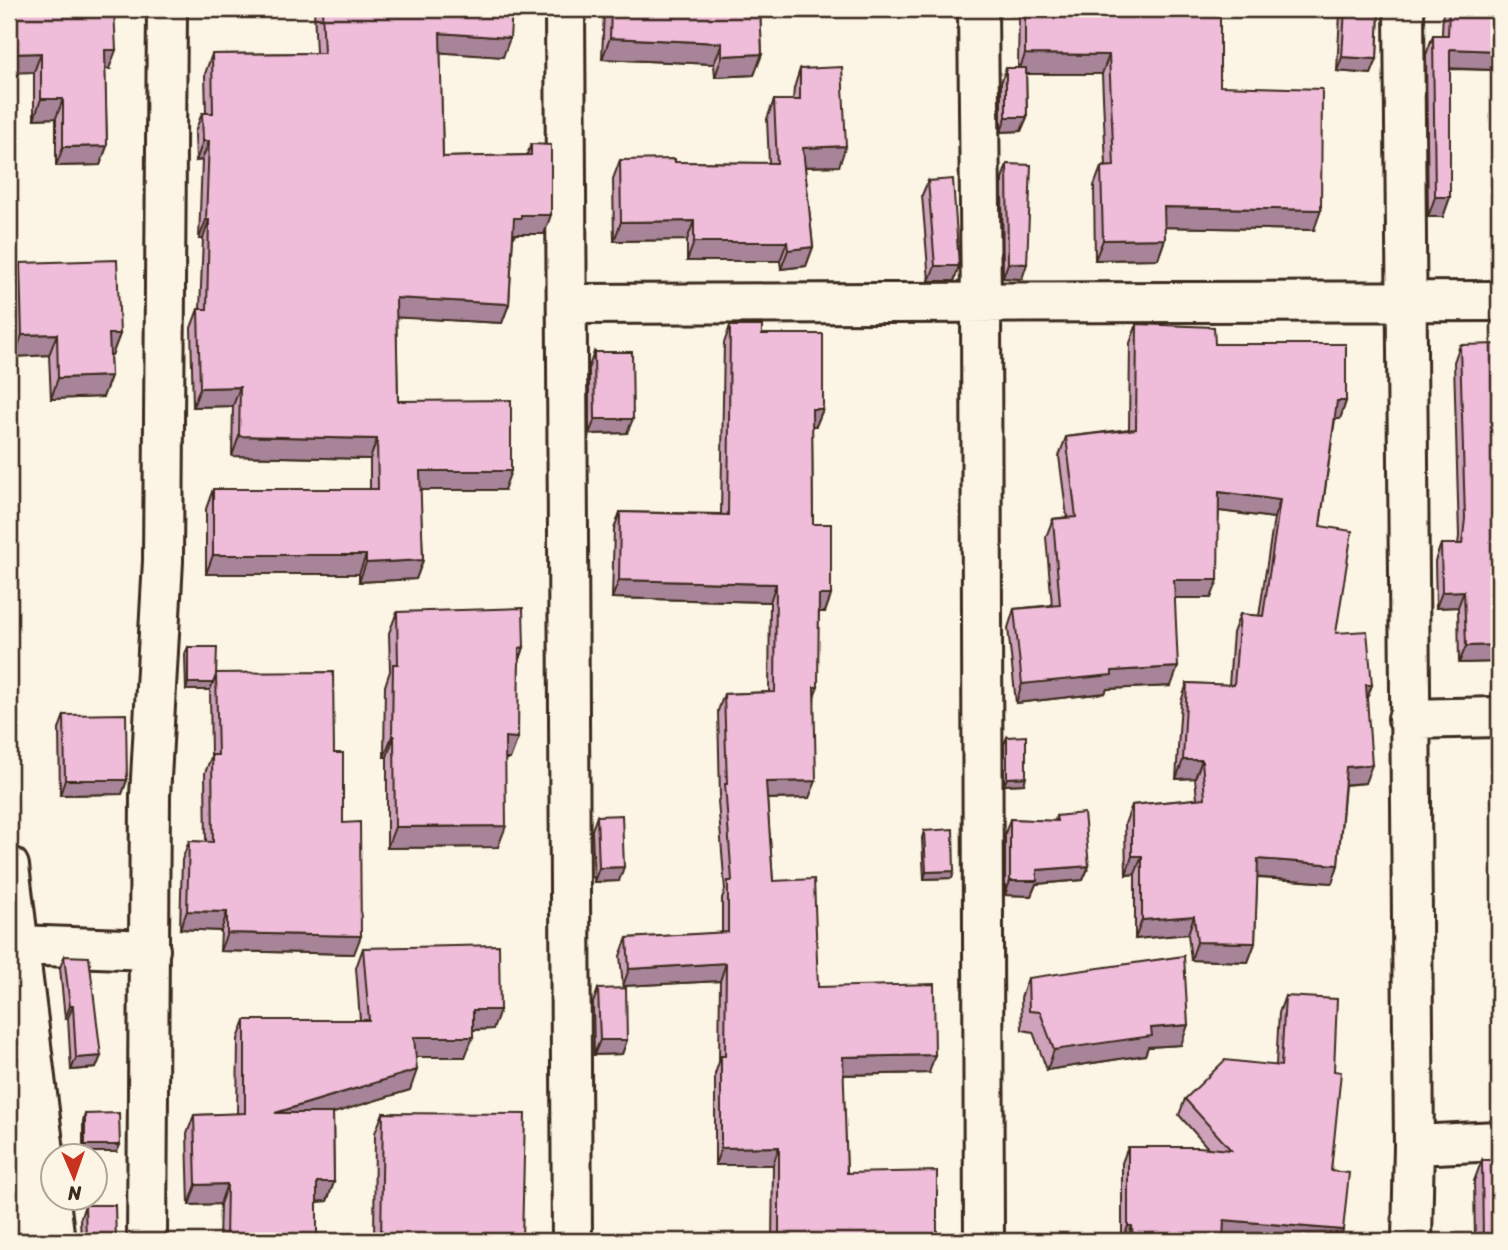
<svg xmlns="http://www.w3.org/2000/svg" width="1508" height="1250" viewBox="0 0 1508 1250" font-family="Sriracha,sans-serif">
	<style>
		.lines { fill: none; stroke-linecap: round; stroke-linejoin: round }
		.minor-casing { stroke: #3b2a1e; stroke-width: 44 }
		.minor { stroke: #fcf5e5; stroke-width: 38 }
		.wall { fill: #cea2bb; stroke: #3b2a1e; stroke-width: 2 }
		.shaded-wall { fill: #a78498; stroke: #3b2a1e; stroke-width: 2 }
		.building { fill: #efbcd9; stroke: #3b2a1e; stroke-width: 2 }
	</style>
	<rect width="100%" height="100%" fill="#fcf5e5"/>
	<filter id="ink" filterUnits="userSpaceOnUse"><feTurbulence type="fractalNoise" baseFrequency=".0143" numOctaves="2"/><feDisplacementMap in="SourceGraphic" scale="14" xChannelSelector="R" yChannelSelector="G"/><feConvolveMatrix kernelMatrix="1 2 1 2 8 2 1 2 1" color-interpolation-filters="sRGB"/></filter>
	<g filter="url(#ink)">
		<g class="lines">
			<defs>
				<path id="minor" d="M565,9L572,1241
					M978,9L981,304L984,1241
					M1404,9L1414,1145L1412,1241
					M567,304L1499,301
					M1408,719L1499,717
					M9,866L55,1241
					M18,945L150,950
					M9,1098L26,1241
					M1414,1145L1499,1141
					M147,1241L150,796L163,561L167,9"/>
			</defs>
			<use href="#minor" class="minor-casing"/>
			<use href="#minor" class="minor"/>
		</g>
		<path class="wall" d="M9,9L109,69H105L107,146L100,165L56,166V118L34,119V72Z
			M314,9H512L503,57L440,52L443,157L527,155L531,144L544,234H515L514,237H513L509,304L502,323L396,317L398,401L504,490H420L423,560L416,579L359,582V574H206V509L213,489H370V459L232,456L233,406L193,407L191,328L198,309H200L203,239H199L202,160L196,161L195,132L202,113H206L205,74L212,54L316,53Z
			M604,9H760L762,54L754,75L715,77L714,64L602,59Z
			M1019,9H1220V86L1314,230L1164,227L1165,239L1158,259L1095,260L1094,186L1101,167L1106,166L1102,74H1026L1027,117L1021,131L1001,132V83L1006,68H1018Z
			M1341,9H1379L1377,59L1371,74L1337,71L1340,13Z
			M1443,9H1499V216H1493L1494,70L1450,69V197L1443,217H1428L1426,55L1433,35H1442Z
			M800,69L839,166L805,167L813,247L806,266L781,269L780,261H687V240L614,241L613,179L620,160L675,162L769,163L767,119L774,100H793L794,88Z
			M1007,164L1022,279L1003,278L1002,179Z
			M928,181L959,266L954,281H929L922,195Z
			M20,263L120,334L112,355H110L111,376L103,397L51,399L49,355L14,357L12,284Z
			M1137,324L1215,344L1346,401L1340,419H1335L1320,526L1336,633L1372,685L1367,699L1365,783L1345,785L1338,865L1332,883L1257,878L1255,943L1248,962L1191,960L1188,934L1135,939V874L1126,875L1125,824L1132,805L1197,799L1195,778L1176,779L1181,702L1187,683L1229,685L1233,633L1240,614L1259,616L1274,518L1219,511L1211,598H1175L1171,686L1107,689L1105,693L1016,703L1008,628L1014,609L1052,605L1046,537L1053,519L1067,517L1059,456L1066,437L1129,429L1130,343Z
			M730,326L762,334L823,409L816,426H812L813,524L831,595L825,612H819L809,798L767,799L773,881L818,987L929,1073L843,1075L847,1173L937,1241H772L773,1165H715V1074L719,1062L720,981L623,986L620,956L627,938L722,933V898L725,890L718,801L720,796L718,711L724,694L769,692L770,602L612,598L614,529L620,512L721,514L724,343Z
			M1460,345L1499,662L1459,663L1458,607L1436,608L1435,561L1441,544H1458L1459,536L1454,362Z
			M594,352L627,433L589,434V367Z
			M397,612L524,647L519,662L510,759H505L498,847L387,848V757H384L385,686L390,671L389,633Z
			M188,647L216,675L334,753L343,823L354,954L220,951L221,931L180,929L182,860L189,841L206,842L205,773L211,757L210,690H186L185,654Z
			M64,715L127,780L122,794L60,795L59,729Z
			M1007,737L1024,784L1004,785V744Z
			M597,816L619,881L594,882L592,830Z
			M1056,816L1089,866L1083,880L1036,884L1031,896L1005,895V834L1010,819L1055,821Z
			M924,831L954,871L952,878L924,879L922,838Z
			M363,948L500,1010L493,1029L473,1030L465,1057H416L410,1090L333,1113L334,1182L327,1201L317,1202V1241H335H219L220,1204L189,1205L187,1134L194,1115L237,1114L238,1039L245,1020H360L356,968Z
			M64,956L96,1068L71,1070L68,1018L65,1019L60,968Z
			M1028,978L1181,1045L1148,1047L1145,1055L1047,1070L1033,1032L1022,1030L1021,998Z
			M598,989L627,1040L622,1054L594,1055L593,1003Z
			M1285,996L1334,1071L1331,1171L1343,1230L1339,1241H1273L1223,1237V1241H1122V1163L1128,1147L1208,1148L1179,1115L1185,1099L1276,1065L1279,1013Z
			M383,1113L522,1241H374L375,1133Z
			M85,1114L117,1152H83V1121Z
			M1482,1160L1499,1241H1475L1474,1181Z
			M85,1205L116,1241H81L80,1220Z"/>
		<path class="shaded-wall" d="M440,33L510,38L503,57L433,52Z
			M610,38L722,43L714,64L602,59Z
			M1450,49L1499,51V56L1494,70L1443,68Z
			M105,50H116L109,69H98Z
			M41,53L34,72L9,73V54Z
			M762,54L754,75L715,77L722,56Z
			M1025,54L1109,55L1102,74H1018Z
			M1342,57L1377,59L1371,74L1337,71Z
			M41,99H63L56,118L34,119Z
			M1006,117H1027L1021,131L1001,132Z
			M203,141H209L202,160L196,161Z
			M107,146L100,165L56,166L63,147Z
			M846,146L839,166L796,167L803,148Z
			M1435,197H1450L1443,217H1428Z
			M1499,199V216H1493Z
			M1164,207L1321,210L1314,230L1157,227Z
			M521,215H551L544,234H515L514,237L507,238L514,218Z
			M206,220H209L203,239H199Z
			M694,221L687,240L614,241L621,222Z
			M1165,239L1158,259L1095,260L1103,240Z
			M694,242H787L780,261H687Z
			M813,247L806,266L781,269L788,250Z
			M1008,263L1027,264L1022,279L1003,278Z
			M935,266H959L954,281H929Z
			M396,298L509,304L502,323L389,317Z
			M57,334L49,355L14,357L22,335Z
			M109,334H120L112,355H102Z
			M111,376L103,397L51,399L58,378Z
			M240,387L233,406L193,407L200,388Z
			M1337,401H1346L1340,419H1331Z
			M812,409H823L816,426H806Z
			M595,419H633L627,433L589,434Z
			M239,436L377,439L370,459L232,456Z
			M420,471H511L504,490H413Z
			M1219,492L1280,500L1274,518L1212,510Z
			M213,555H366L359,574H206Z
			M423,560L416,579L359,582L366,563Z
			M619,580L776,584L770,602L612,598Z
			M1174,580H1218L1211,598H1167Z
			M1464,591L1458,607L1436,608L1442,592Z
			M819,595H831L825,612H813Z
			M1499,645V662L1459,663L1466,646Z
			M524,647L517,669L519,648Z
			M1178,667L1171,686L1107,689L1105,693L1016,703L1022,684L1112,671Z
			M188,683H213L210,690H186Z
			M1366,685H1372L1365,703Z
			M814,687H818L811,705Z
			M392,736H394L387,757H384Z
			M505,737L518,738L510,759H498Z
			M1183,760H1202L1195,778L1176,779Z
			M1372,765L1365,783L1339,785L1346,767Z
			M1026,777L1024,784L1004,785L1007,778Z
			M65,780H127L122,794L60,795Z
			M816,781L809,798L760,799L766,782Z
			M506,826L498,847L387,848L395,827Z
			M1132,856H1142L1135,874L1126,875Z
			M1258,859L1338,865L1332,883L1251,877Z
			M1089,866L1083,880L1036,884L1031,896L1005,895L1010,881L1037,870Z
			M624,867L619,881L594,882L599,868Z
			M954,871L952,878L924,879L926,872Z
			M187,911L227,912L221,931L180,929Z
			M1194,916L1188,934L1135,939L1142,920Z
			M227,933L361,936L354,954L220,951Z
			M1197,942L1255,943L1248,962L1191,960Z
			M726,963L720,981L623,986L629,969Z
			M70,1006H73L68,1018L65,1019Z
			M473,1010H500L493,1029L465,1030Z
			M1188,1025L1181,1045L1148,1047L1145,1055L1047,1070L1054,1050L1151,1028Z
			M414,1037H473L465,1057H407Z
			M600,1040H627L622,1054L594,1055Z
			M935,1055L929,1073L836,1075L843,1057Z
			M101,1056L96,1068L71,1070L76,1058Z
			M417,1070L410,1090L268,1133L275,1113Z
			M85,1145H120L117,1152H83Z
			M779,1147L773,1165H715L721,1148Z
			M317,1182H334L327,1201L310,1202Z
			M227,1184L220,1204L189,1205L196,1185Z
			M1224,1220L1343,1230L1339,1241H1273L1217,1237Z
			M1128,1226H1132L1127,1241H1123Z"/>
		<path class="building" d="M9,9H114L116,50H105L107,146L63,147V99H41V53L9,54Z
			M322,9H512L510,38L440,33L443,157L531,155V144L551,145V215H521V218H514L509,304L396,298L398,401L511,400V471H420L423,560L366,563V555H213V489H378L377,439L239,436L240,387L200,388L198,309H207L209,220H206L209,141H203L202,113H213L212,54L324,53Z
			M611,9H760L762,54L722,56V43L610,38Z
			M1025,9H1220V86L1322,89L1321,210L1164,207L1165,239L1103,240L1101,167L1114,166L1109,55L1025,54Z
			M1345,9H1379L1377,59L1342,57Z
			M1449,9H1499V51L1450,49V197H1435L1433,35H1448Z
			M842,67L846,146L803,148L813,247L788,250L787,242H694V221L621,222L620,160L675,159V162L777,163L774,100H800V69Z
			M1006,68H1026L1027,117H1006Z
			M1007,164L1031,165L1027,264L1008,263Z
			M953,179L959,266H935L928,181Z
			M117,260L120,334H109L111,376L58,378L57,334L22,335L20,263Z
			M1137,324L1214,327L1215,344H1346V401H1337L1320,526L1352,531L1336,633L1367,631L1372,685H1366L1372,765L1346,767L1338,865L1258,859L1255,943L1197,942L1194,916L1142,920V856H1132V805L1205,798L1202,760H1183L1187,683L1234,685L1240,614L1263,616L1280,500L1219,492L1218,580H1174L1178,667L1112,671V675L1022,684L1014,609L1060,605L1053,519L1076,517L1066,437L1136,429Z
			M730,326H762V334H823V409H812L813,524H831V595H819L818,687H814L816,781L766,782L773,881L814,879L818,987L934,984L935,1055L843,1057L847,1173L937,1171V1241H779V1147L721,1148V1056H725L726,963L629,969L627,938L728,932V881H732L725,784H727L724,694L775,692L776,584L619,580L620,512L728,515Z
			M1499,344V645L1466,646L1464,591L1442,592L1441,544H1462L1465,519L1460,345Z
			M594,352H632L633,419H595Z
			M523,608L524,647L519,648L518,738L505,737L506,826L395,827L394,736H392L393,664H398L397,612Z
			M188,647H217L216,675L213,683H188Z
			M333,672L334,753H343V823L360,822L361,936L227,933V912L187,911L189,841L213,842L212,755H218L216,673Z
			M126,714L127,780H65L64,715Z
			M1026,736V777L1007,778V737Z
			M1084,813L1089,866L1037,870V881H1010V819L1057,821L1056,816Z
			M622,815L624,867L599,868L597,816Z
			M953,829L954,871L926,872L924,831Z
			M499,945L500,1010H473V1037H414L417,1070L275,1113H333L334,1182H317V1241H335H226L227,1184L196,1185L194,1115L245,1113V1020H369L363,948Z
			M64,956L89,957L101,1056L76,1058L73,1006H70Z
			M1184,956L1188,1025L1151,1028L1152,1036L1054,1050L1040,1012L1029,1011L1028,978Z
			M626,988L627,1040H600L598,989Z
			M1285,996L1337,999L1334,1071L1341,1072L1331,1171L1349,1173L1343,1230L1224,1220L1223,1241H1133L1132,1226H1128V1147H1198L1231,1150L1185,1099L1225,1060L1281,1066Z
			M119,1113L120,1145H85V1114Z
			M383,1113L525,1114L522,1241H381Z
			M1482,1160H1499V1241H1483Z
			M85,1205H115L116,1241H86Z"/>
	</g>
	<rect width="1508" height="1250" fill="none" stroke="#fcf5e5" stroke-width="35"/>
	<rect x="18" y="18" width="1473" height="1215" fill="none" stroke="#3b2a1e" stroke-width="2.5" filter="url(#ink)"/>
	<g transform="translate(74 1177) rotate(178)"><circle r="33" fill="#fcf5e5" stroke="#afa495" stroke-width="2"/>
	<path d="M0-5L12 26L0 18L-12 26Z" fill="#c8321e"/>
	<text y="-10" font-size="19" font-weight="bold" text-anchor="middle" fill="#3b2a1e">N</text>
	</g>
</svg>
